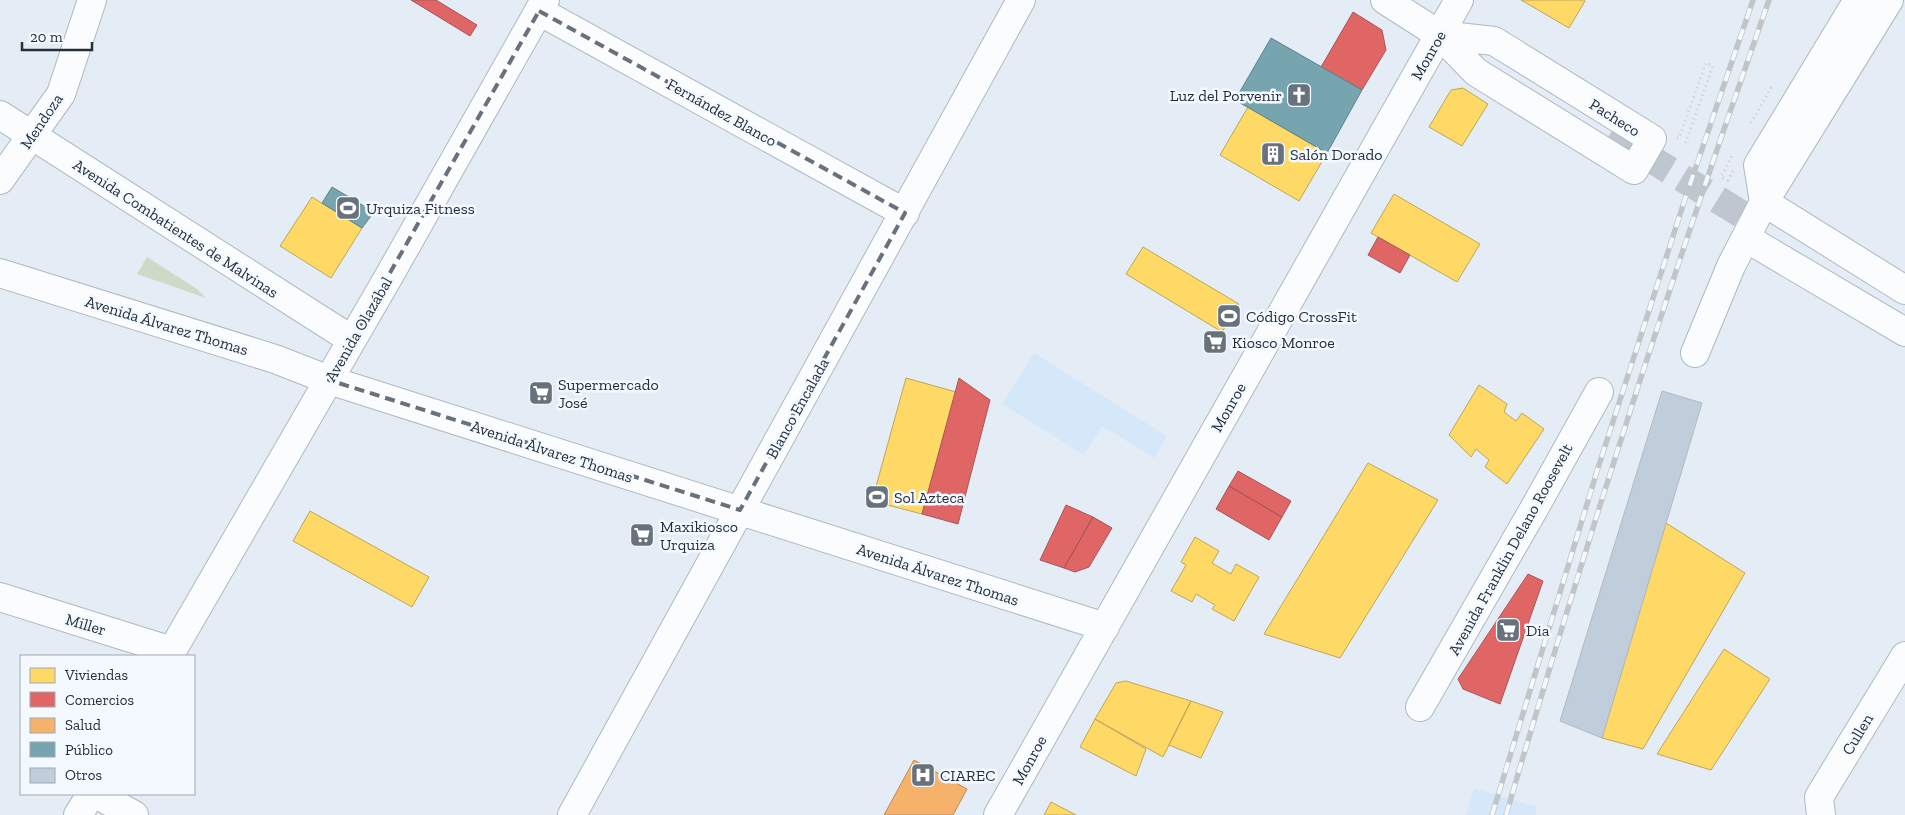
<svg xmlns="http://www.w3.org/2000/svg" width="1905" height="815" viewBox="0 0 1905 815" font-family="'Zilla Slab',serif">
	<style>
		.built { fill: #d5e8fa }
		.green { fill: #cfdac6 }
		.homes { fill: #ffd966; stroke: #bea659 }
		.shops { fill: #e06666; stroke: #a85659 }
		.health { fill: #f6b26b; stroke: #b78b5c }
		.public { fill: #76a5af; stroke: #5e828c }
		.building { fill: #c0cedc; stroke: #b0b9c3 }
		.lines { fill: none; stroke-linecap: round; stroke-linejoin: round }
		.minor-tunnel { stroke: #bec7d0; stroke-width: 28; stroke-dasharray: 28 14; stroke-linecap: butt }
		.minor-casing { stroke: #afb9c2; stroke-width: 30 }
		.major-casing { stroke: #afb9c2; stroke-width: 30 }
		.path { stroke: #c9ccd1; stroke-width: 3; stroke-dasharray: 1 4; stroke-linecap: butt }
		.minor { stroke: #fbfcfe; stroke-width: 28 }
		.major { stroke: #fbfcfe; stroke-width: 28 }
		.rail-casing { stroke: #c2c5c8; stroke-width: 5.5 }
		.rail { stroke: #f3f9fe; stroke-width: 4; stroke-dasharray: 11; stroke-linecap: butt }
		.marked { fill: none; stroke: #68727c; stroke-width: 4; stroke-dasharray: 10 6; stroke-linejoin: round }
		.labels { text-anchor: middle; stroke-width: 5; stroke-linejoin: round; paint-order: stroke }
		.street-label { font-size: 16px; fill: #252f3a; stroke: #f3f9fe }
		.poi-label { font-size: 16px; fill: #252f3a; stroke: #f3f9fe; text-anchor: start }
	</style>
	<rect width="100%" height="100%" fill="#e4edf6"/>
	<path class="built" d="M1034,353L1167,436L1154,458L1102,426L1084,455L1002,404Z
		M1474,788L1537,807L1535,815H1466Z"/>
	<path class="green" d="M147,257L197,289L206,298L137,274Z"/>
	<path class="homes" d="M1521,0H1584L1585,1L1569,28Z
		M1463,88L1488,104L1462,146L1429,127L1451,90Z
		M1248,107L1327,153L1299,201L1220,155Z
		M1394,194L1480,244L1457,282L1371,233Z
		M312,197L362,228L331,278L280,246Z
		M1143,247L1239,304L1222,332L1126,274Z
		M906,378L956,392L922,514L872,501Z
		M1479,385L1507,404L1504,412L1516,421L1522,413L1544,429L1507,484L1485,467L1489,460L1476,449L1471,457L1449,435Z
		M1368,463L1438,500L1340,658L1264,634Z
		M310,511L429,577L412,607L293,541Z
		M1666,523L1745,573L1643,749L1602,738Z
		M1195,537L1219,551L1212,563L1231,574L1236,564L1259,577L1234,621L1212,609L1215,605L1196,594L1192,602L1171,591L1186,565L1181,562Z
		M1724,649L1770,679L1711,770L1657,754Z
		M1126,681L1191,701L1163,757L1095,719L1116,683Z
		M1191,701L1223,712L1201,758L1169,745Z
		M1095,719L1146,749L1136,776L1080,747Z
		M1051,802L1076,815H1044Z"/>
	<path class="shops" d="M411,0H436L477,25L470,36Z
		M1353,12L1382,30L1386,50L1362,90L1321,67Z
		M1378,237L1410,255L1400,273L1368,255Z
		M959,378L990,400L958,524L922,514Z
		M1238,471L1291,501L1282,517L1229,486Z
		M1229,486L1282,517L1269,540L1216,509Z
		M1066,505L1093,517L1064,568L1040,560Z
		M1093,517L1112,528L1089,567L1075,572L1064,568Z
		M1528,574L1543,581L1500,704L1463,689L1458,679Z"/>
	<path class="health" d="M914,760L967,789L953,815H884Z"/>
	<path class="public" d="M1271,38L1362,90L1327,153L1235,100Z
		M332,187L374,212L362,228L322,203Z"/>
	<path class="building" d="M1662,391L1702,403L1602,738L1560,721Z"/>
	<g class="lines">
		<path class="minor-tunnel" d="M1610,134L1766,229"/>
		<defs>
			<path id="minor" d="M1385,0L1440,35L1456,43
				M539,11L905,213
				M1440,35L1494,41L1652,139L1634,170L1476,72Z
				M0,180L61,94L92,0
				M1764,202L1758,165L1858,0
				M1764,202L1905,290
				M1746,238L1905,332
				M1695,353L1731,266L1764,202L1889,0
				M0,597L172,651
				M1420,707L1535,507L1599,392
				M96,794L134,815
				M572,815L1021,0
				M1821,815L1819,797L1905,656"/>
			<path id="major" d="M0,115L352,340
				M0,273L275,359L329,380L376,395L1105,627
				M169,656L389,276L545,0
				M78,815L91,794
				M998,815L1459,0"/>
		</defs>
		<use href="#minor" class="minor-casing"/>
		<use href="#major" class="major-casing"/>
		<path class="path" d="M1751,123L1771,88L1774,89
			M1677,138H1679L1706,63L1713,66L1685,144
			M1733,171L1728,180L1721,177L1733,154"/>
		<use href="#minor" class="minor"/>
		<use href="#major" class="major"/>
		<defs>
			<path id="rail" d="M1492,815L1598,468L1687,193L1753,0
				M1506,815C1586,541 1674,269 1769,0"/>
		</defs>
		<use href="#rail" class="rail-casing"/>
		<use href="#rail" class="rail"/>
	</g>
	<path class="marked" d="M539,11L905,213L740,510L329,380Z"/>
	<defs>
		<symbol id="church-square" viewBox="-11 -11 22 22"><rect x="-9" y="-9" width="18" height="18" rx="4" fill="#68727c" stroke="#f3f9fe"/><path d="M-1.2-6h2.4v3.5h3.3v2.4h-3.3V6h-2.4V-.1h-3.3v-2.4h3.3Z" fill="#fff"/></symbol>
		<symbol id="building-square" viewBox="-11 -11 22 22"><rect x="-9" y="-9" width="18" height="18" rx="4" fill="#68727c" stroke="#f3f9fe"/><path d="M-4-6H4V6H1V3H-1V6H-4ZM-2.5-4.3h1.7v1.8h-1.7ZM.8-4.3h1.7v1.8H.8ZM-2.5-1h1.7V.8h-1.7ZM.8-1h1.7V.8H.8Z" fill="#fff"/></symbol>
		<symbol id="stadium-square" viewBox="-11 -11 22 22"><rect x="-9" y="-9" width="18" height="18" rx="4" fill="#68727c" stroke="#f3f9fe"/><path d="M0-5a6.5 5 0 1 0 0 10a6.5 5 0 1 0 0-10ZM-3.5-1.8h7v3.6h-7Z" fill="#fff"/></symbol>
		<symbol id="supermarket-square" viewBox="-11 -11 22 22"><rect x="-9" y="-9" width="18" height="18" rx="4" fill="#68727c" stroke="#f3f9fe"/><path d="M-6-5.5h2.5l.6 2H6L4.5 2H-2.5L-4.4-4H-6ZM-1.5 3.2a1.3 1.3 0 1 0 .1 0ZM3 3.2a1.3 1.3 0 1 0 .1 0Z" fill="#fff"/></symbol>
		<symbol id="hospital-square" viewBox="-11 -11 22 22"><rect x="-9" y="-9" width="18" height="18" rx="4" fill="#68727c" stroke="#f3f9fe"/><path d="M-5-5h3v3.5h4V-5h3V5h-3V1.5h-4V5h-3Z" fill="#fff"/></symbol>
	</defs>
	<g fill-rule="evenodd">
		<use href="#church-square" x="1285" y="81" width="28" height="28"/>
		<use href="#building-square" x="1259" y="140" width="28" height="28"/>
		<use href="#stadium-square" x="334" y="194" width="28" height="28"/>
		<use href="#stadium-square" x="1215" y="302" width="28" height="28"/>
		<use href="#supermarket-square" x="1201" y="328" width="28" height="28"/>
		<use href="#supermarket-square" x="527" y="379" width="28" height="28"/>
		<use href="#stadium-square" x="863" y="483" width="28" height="28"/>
		<use href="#supermarket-square" x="628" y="521" width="28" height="28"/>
		<use href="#supermarket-square" x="1494" y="616" width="28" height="28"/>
		<use href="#hospital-square" x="909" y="761" width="28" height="28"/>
	</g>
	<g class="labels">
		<g class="street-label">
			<text transform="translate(1428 55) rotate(-60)" y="6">Monroe</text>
			<text transform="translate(722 112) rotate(29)" y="6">Fernández Blanco</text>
			<text transform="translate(1615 117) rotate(32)" y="6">Pacheco</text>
			<text transform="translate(41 121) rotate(-56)" y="6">Mendoza</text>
			<text transform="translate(176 228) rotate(33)" y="6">Avenida Combatientes de Malvinas</text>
			<text transform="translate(167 325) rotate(17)" y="6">Avenida Álvarez Thomas</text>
			<text transform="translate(358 329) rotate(-60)" y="6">Avenida Olazábal</text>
			<text transform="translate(1228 407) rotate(-60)" y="6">Monroe</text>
			<text transform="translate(797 408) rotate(-61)" y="6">Blanco Encalada</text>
			<text transform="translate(552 451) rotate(18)" y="6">Avenida Álvarez Thomas</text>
			<text transform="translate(1510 549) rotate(-61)" y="6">Avenida Franklin Delano Roosevelt</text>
			<text transform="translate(938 574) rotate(18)" y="6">Avenida Álvarez Thomas</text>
			<text transform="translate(86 624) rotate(17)" y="6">Miller</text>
			<text transform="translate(1857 734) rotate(-59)" y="6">Cullen</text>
			<text transform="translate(1029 760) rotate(-61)" y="6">Monroe</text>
		</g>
		<g class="poi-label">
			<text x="1282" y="101" text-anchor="end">Luz del Porvenir</text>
			<text x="1290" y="160">Salón Dorado</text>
			<text x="366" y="214">Urquiza Fitness</text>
			<text x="1246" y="322">Código CrossFit</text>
			<text x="1232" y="348">Kiosco Monroe</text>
			<text x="558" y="390">Supermercado<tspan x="558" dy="18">José</tspan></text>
			<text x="894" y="503">Sol Azteca</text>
			<text x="660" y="532">Maxikiosco<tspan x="660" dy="18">Urquiza</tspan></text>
			<text x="1526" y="636">Dia</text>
			<text x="940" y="781">CIAREC</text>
		</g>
	</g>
	<rect x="20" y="655" width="175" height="140" fill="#f3f9fe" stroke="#a1a8b0"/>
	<rect x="30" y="668" width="25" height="15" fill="#ffd966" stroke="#a1a8b0"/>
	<text x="65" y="680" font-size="15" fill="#252f3a">Viviendas</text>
	<rect x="30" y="692" width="25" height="15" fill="#e06666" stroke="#a1a8b0"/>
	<text x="65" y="705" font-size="15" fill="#252f3a">Comercios</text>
	<rect x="30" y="718" width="25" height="15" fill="#f6b26b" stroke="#a1a8b0"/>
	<text x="65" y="730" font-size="15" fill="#252f3a">Salud</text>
	<rect x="30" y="742" width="25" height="15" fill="#76a5af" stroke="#a1a8b0"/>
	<text x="65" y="755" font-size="15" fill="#252f3a">Público</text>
	<rect x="30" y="768" width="25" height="15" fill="#c0cedc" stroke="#a1a8b0"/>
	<text x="65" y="780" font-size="15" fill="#252f3a">Otros</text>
	<path d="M22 42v8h70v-8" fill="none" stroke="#252f3a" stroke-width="2.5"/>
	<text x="30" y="42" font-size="15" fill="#252f3a" stroke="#f3f9fe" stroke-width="4" paint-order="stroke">20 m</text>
</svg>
